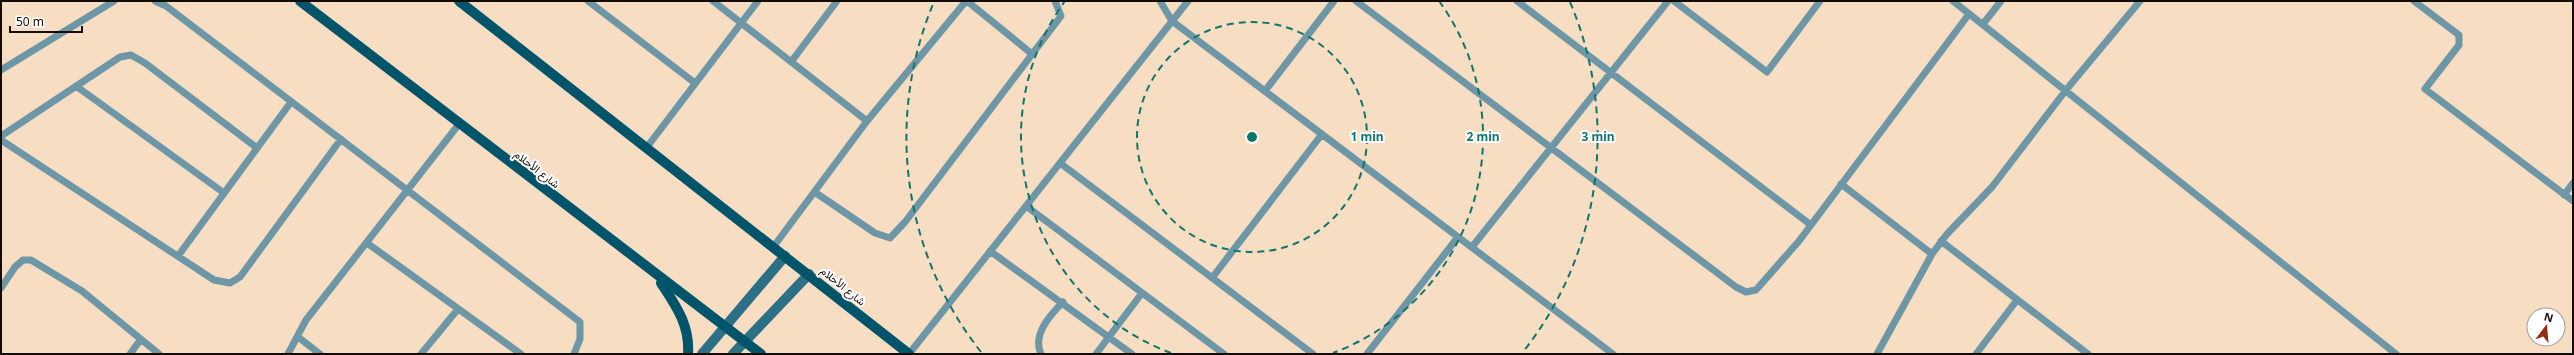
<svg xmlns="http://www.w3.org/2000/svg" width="2574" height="355" viewBox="0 0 2574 355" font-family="'Noto Sans',Vazirmatn,sans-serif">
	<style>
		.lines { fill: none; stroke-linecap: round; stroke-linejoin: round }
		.street { stroke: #6d96a6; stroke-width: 7 }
		.secondary { stroke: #2c7088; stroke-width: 10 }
		.primary { stroke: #02546a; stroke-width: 10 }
		.ring { fill: none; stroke: #0f766e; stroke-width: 2; stroke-dasharray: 7 5 }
		.labels { text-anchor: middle; stroke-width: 4; stroke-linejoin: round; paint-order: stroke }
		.street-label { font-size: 11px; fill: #140b04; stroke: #fff }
		.centre { fill: #0f766e; stroke: #fff; stroke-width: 2 }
		.ring-label { font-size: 12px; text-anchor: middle; font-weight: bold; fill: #0f766e; stroke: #fff; stroke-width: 4; stroke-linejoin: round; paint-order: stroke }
	</style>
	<rect width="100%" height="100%" fill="#f7ddc1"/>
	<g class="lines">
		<path class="street" d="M155,1L166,6L580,322V339L574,354
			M588,1L695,83
			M713,1L867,121
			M967,1L1032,54
			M1160,1L1172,21L1613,354
			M1356,1L1736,287L1746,292L1756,290L1799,241L1969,14
			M1517,1L1811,225
			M1674,1L1767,72L1820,1
			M1953,1L2396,354
			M2414,1L2459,35V45L2425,89L2573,201
			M1983,24L2001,1
			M791,62L837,1
			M1,70L114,1
			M76,86L224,193
			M1265,91L1334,1
			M1,136L120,57L131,55L145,63L257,148
			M1,140L214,280L230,283L240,277L341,139
			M647,147L758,1
			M1060,163L1313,354
			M1841,184L1932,254
			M816,193L875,233L890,238L905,222L1061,16L1055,1
			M2564,195L2573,183
			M1026,206L1224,354
			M1941,241L2088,354
			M367,243L521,354
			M774,246L867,121L966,1
			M1472,247L1668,1
			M990,251L1132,354
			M178,256L291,102
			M1212,278L1322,134
			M1,288L15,267L23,260H31L82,291L159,354
			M298,337L320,354
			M130,354L141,339
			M288,354L306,320L459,124
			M421,354L458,309
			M909,354L1188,1
			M1041,354C1032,335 1050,315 1063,302
			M1096,354L1142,293
			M1367,354L1458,237
			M1877,354L1932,254L1947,234L1992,187L2066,90L2140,1
			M1976,354L2017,300"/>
		<path class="secondary" d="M702,354L785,256
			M733,354L809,274"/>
		<path class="primary" d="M300,1L761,354
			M459,1L909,354
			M661,283C676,306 690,325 688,354"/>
	</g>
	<g class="ring">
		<circle cx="1252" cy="137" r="115"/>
		<path d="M1171 353A231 231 0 0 1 1065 1M1439 1A231 231 0 0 1 1333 353"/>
		<path d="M981 352A346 346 0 0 1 934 2M1570 2A346 346 0 0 1 1523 352"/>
	</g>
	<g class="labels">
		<g class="street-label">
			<text transform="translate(537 169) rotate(38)" y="4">شارع الأحلام</text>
			<text transform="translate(843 286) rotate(39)" y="4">شارع الأحلام</text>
		</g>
	</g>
	<circle cx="1252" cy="137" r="6" class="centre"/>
	<g class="ring-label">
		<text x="1367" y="141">1 min</text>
		<text x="1483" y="141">2 min</text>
		<text x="1598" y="141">3 min</text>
	</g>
	<rect width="2574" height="355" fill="none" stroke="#140b04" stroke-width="4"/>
	<g transform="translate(2546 327) rotate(16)"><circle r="19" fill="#ffffff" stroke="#a19d9b"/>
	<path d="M0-3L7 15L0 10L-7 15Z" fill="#962e14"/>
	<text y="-6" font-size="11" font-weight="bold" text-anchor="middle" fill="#140b04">N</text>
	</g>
	<path d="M10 26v6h72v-6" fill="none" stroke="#140b04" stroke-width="2"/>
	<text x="16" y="26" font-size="12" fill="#140b04" stroke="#ffffff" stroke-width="3" paint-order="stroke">50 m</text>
</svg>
